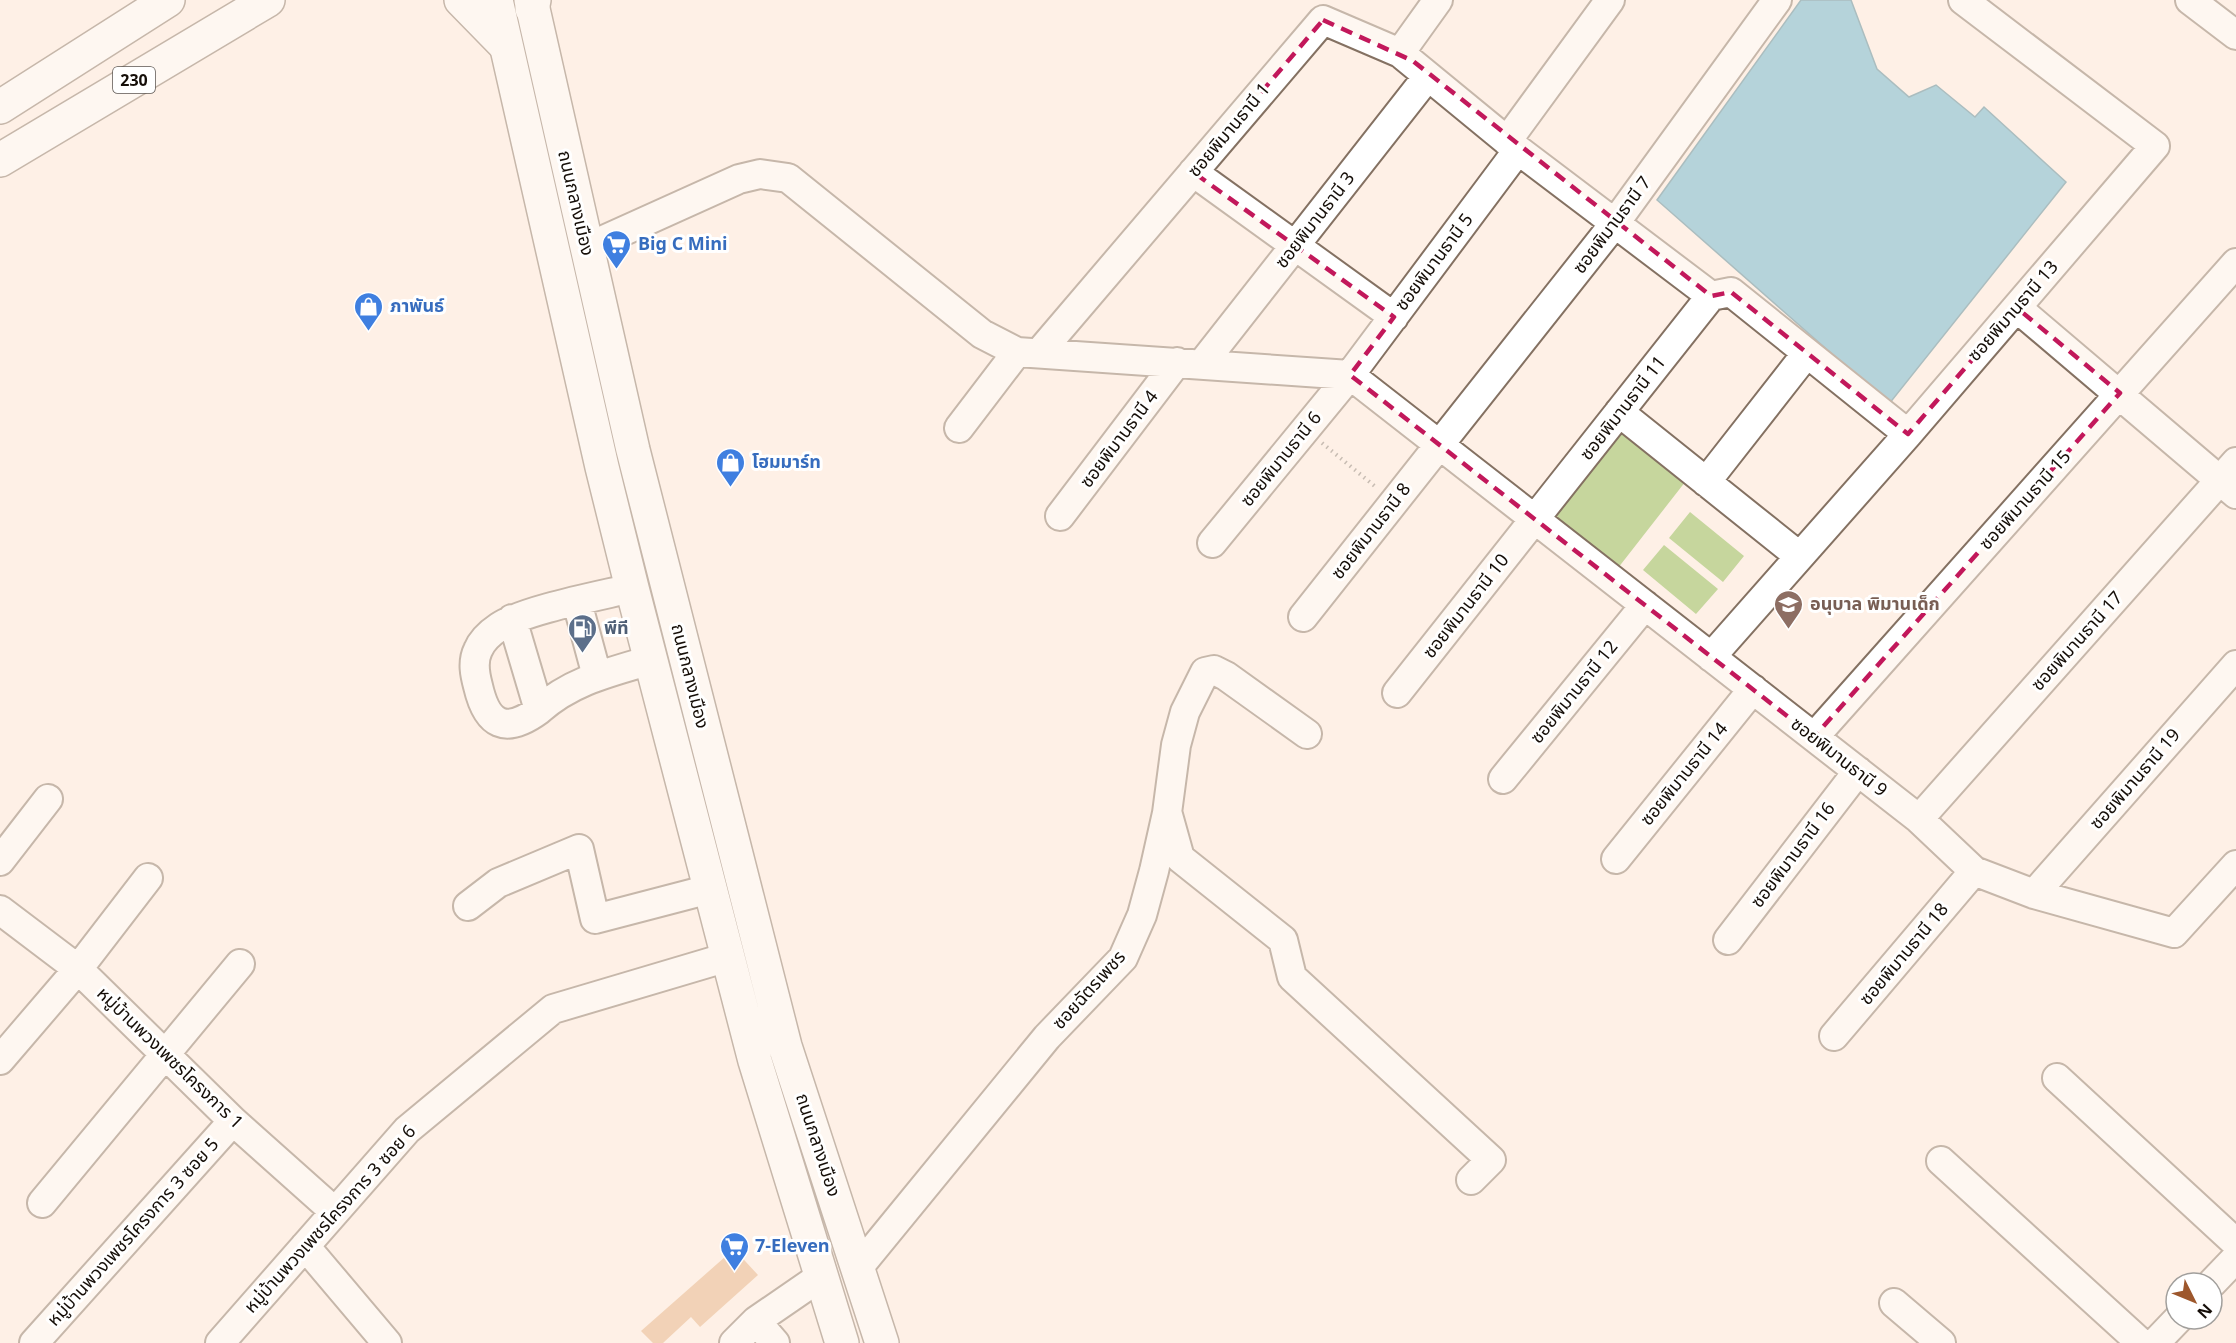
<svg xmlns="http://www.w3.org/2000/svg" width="2236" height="1343" viewBox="0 0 2236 1343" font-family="Georgia,'Noto Sans Thai',serif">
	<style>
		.green { fill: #c6d69d }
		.water { fill: #5eb0cc; stroke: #487f91; stroke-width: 1.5 }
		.building { fill: #e5ae7f }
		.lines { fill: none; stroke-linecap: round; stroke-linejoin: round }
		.minor-casing { stroke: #847162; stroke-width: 32 }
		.major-casing { stroke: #847162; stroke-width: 36 }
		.highway-casing { stroke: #847162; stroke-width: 36 }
		.path { stroke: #877d75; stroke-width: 4; stroke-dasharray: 1.5 4.5; stroke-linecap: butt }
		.minor { stroke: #fff; stroke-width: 28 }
		.major { stroke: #fff; stroke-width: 33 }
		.highway { stroke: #fff; stroke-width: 33 }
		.marked { fill: none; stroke: #c2185b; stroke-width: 4.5; stroke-dasharray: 12 8; stroke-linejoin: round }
		.labels { text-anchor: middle; stroke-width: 6; stroke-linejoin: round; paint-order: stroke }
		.shield { fill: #fff; stroke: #5b5652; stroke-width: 1.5 }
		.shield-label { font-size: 16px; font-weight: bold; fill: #150e08 }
		.street-label { font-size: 18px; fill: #150e08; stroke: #fff }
		.shop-label { font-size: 18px; font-weight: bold; fill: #366cbe; stroke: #fff; text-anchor: start }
		.education-label { font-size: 18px; font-weight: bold; fill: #785e54; stroke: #fff; text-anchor: start }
		.service-label { font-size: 18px; font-weight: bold; fill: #4e5e75; stroke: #fff; text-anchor: start }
	</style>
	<rect width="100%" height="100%" fill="#fef0e6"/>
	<path class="green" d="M1623,426L1689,477L1618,568L1552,517Z
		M1690,512L1744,556L1723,582L1669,538Z
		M1664,545L1718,589L1696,614L1643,570Z"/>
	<path class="water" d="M1801,0H1851L1877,69L1909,97L1936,85L1975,117L1984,107L2066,182L1889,404L1657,200Z"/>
	<path class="building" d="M734,1249L758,1275L700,1327L691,1317L663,1343H653L641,1331Z"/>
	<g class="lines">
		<defs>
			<path id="minor" d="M2190,0L2236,35
				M1400,53L1518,150L1711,296L1731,292L1908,434
				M1507,141L1610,0
				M1193,172L1394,317
				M586,248L739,179L760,174L788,178L982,334L1017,352L1350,375L1919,819L1974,871L2034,894L2174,933L2236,865
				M2017,308L2236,494
				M1039,353L1323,20L1400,53L1438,0
				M1202,364L1428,76
				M1619,412L1799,556
				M959,428L1017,352
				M1706,482L1807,353
				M1060,516L1177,362
				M1212,543L1350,375L1518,150
				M577,602L597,676
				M1303,617L1615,223L1777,0
				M512,619L539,710C571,681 610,672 651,660
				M1711,657L1908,434L2155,146L1963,0
				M1397,693L1711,296
				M539,710C505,735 487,725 478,686C475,675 472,662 478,650C482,640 490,633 499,627C524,610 599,596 632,588
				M1814,737L2236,263
				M1503,779L1645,605
				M1168,815L1180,858L1283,940L1292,977L1491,1160L1471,1180
				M1919,819L2236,462
				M1616,859L1753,689
				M0,861L48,799
				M2034,894L2236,665
				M468,906L498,883L579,849L595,919L710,889
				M0,910L78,969L233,1121L335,1212
				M1728,940L1858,771
				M1834,1036L1974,871
				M0,1060L78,969L148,878
				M2057,1078L2236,1243
				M1941,1161L2141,1343
				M42,1203L240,964
				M305,1246L387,1343
				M858,1268L1047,1037L1123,958L1142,915L1154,871L1167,813L1176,745L1185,712L1205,672L1214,670L1226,676L1307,734
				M2212,1283L2236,1258
				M1894,1303L1941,1343
				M756,1321L775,1343
				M34,1343L233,1121
				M220,1343L407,1130L553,1009L728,957
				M734,1343L756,1321L820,1277
				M2155,1343L2178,1319"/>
			<path id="major" d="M496,0L602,467L632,588L755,1061L842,1343
				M531,0L633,450L785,1046L882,1343"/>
			<path id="highway" d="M461,0L504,44
				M532,9L534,0
				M0,107L168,0
				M0,160L268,0"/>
		</defs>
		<use href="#minor" class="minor-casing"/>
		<use href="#major" class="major-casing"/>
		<use href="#highway" class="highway-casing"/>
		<path class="path" d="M1322,443L1377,488"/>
		<use href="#minor" class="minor"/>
		<use href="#major" class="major"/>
		<use href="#highway" class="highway"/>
	</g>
	<path d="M0 0H2236V1343H0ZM1323,20L1413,61L1711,296L1731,292L1908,434L2017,308L2120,393L1814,737L1350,375L1394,317L1193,172Z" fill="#fef0e6" fill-opacity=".55" fill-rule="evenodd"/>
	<path class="marked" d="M1323,20L1413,61L1711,296L1731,292L1908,434L2017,308L2120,393L1814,737L1350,375L1394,317L1193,172Z"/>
	<defs>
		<symbol id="supermarket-pin" viewBox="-11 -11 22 30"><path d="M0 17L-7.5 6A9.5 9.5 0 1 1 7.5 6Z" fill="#3f7fe0" stroke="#fff"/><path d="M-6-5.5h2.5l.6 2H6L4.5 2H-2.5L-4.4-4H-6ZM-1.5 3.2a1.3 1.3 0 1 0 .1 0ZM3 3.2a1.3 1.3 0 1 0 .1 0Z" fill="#fff"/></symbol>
		<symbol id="shop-pin" viewBox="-11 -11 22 30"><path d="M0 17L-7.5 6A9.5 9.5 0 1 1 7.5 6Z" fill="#3f7fe0" stroke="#fff"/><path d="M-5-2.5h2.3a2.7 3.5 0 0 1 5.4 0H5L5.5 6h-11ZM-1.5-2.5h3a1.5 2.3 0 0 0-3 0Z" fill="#fff"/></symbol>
		<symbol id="school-pin" viewBox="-11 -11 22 30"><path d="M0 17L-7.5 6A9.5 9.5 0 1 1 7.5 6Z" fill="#8d6e63" stroke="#fff"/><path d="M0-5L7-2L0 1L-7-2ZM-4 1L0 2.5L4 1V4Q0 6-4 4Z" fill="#fff"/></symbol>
		<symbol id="fuel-pin" viewBox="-11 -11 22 30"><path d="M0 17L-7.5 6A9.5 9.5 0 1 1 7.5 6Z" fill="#5c6f8a" stroke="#fff"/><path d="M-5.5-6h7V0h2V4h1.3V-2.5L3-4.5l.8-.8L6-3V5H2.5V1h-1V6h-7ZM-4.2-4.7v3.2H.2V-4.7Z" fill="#fff"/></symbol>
	</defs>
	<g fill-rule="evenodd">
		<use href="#supermarket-pin" x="600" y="228" width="33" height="45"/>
		<use href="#shop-pin" x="352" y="290" width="33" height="45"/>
		<use href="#shop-pin" x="714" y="446" width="33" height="45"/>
		<use href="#school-pin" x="1772" y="588" width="33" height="45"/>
		<use href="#fuel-pin" x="566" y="612" width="33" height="45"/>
		<use href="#supermarket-pin" x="718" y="1230" width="33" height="45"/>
	</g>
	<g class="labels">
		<rect class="shield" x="113" y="67" width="42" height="26" rx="4.5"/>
		<g class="shield-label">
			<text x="134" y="86">230</text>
		</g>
		<g class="street-label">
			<text transform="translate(1229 130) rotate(-50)" y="6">ซอยพิมานธานี 1</text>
			<text transform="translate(576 203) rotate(77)" y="6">ถนนกลางเมือง</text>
			<text transform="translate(1315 220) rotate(-52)" y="6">ซอยพิมานธานี 3</text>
			<text transform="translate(1612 225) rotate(-53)" y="6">ซอยพิมานธานี 7</text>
			<text transform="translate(1434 262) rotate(-53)" y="6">ซอยพิมานธานี 5</text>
			<text transform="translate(2013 311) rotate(-49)" y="6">ซอยพิมานธานี 13</text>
			<text transform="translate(1623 408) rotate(-52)" y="6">ซอยพิมานธานี 11</text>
			<text transform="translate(1119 439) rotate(-53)" y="6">ซอยพิมานธานี 4</text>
			<text transform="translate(1281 459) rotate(-51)" y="6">ซอยพิมานธานี 6</text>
			<text transform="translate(2025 500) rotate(-48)" y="6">ซอยพิมานธานี 15</text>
			<text transform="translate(1371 531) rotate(-52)" y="6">ซอยพิมานธานี 8</text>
			<text transform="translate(1466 606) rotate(-52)" y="6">ซอยพิมานธานี 10</text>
			<text transform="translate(2077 641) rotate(-48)" y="6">ซอยพิมานธานี 17</text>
			<text transform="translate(690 676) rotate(76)" y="6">ถนนกลางเมือง</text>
			<text transform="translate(1574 692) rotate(-51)" y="6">ซอยพิมานธานี 12</text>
			<text transform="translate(1839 757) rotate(38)" y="6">ซอยพิมานธานี 9</text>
			<text transform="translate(1684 774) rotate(-51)" y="6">ซอยพิมานธานี 14</text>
			<text transform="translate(2135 779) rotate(-49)" y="6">ซอยพิมานธานี 19</text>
			<text transform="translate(1793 855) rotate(-53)" y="6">ซอยพิมานธานี 16</text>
			<text transform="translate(1904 954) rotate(-50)" y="6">ซอยพิมานธานี 18</text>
			<text transform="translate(1089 990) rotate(-48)" y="6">ซอยฉัตรเพชร</text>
			<text transform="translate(170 1058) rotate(44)" y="6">หมู่บ้านพวงเพชรโครงการ 1</text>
			<text transform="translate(818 1145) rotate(72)" y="6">ถนนกลางเมือง</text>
			<text transform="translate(330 1219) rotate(-48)" y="6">หมู่บ้านพวงเพชรโครงการ 3 ซอย 6</text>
			<text transform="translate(133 1232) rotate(-48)" y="6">หมู่บ้านพวงเพชรโครงการ 3 ซอย 5</text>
		</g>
		<g class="shop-label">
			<text x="638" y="250">Big C Mini</text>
			<text x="390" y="312">ภาพันธ์</text>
			<text x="752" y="468">โฮมมาร์ท</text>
			<text x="755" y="1252">7-Eleven</text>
		</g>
		<g class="education-label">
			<text x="1810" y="610">อนุบาล พิมานเด็ก</text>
		</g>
		<g class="service-label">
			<text x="604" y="634">พีที</text>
		</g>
	</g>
	<g transform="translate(2194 1301) rotate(133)"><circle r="28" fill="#ffffff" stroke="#a19f9c" stroke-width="1.5"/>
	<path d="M0-4.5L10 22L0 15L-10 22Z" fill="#9d572c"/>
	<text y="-9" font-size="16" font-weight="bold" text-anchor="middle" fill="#150e08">N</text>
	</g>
</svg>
